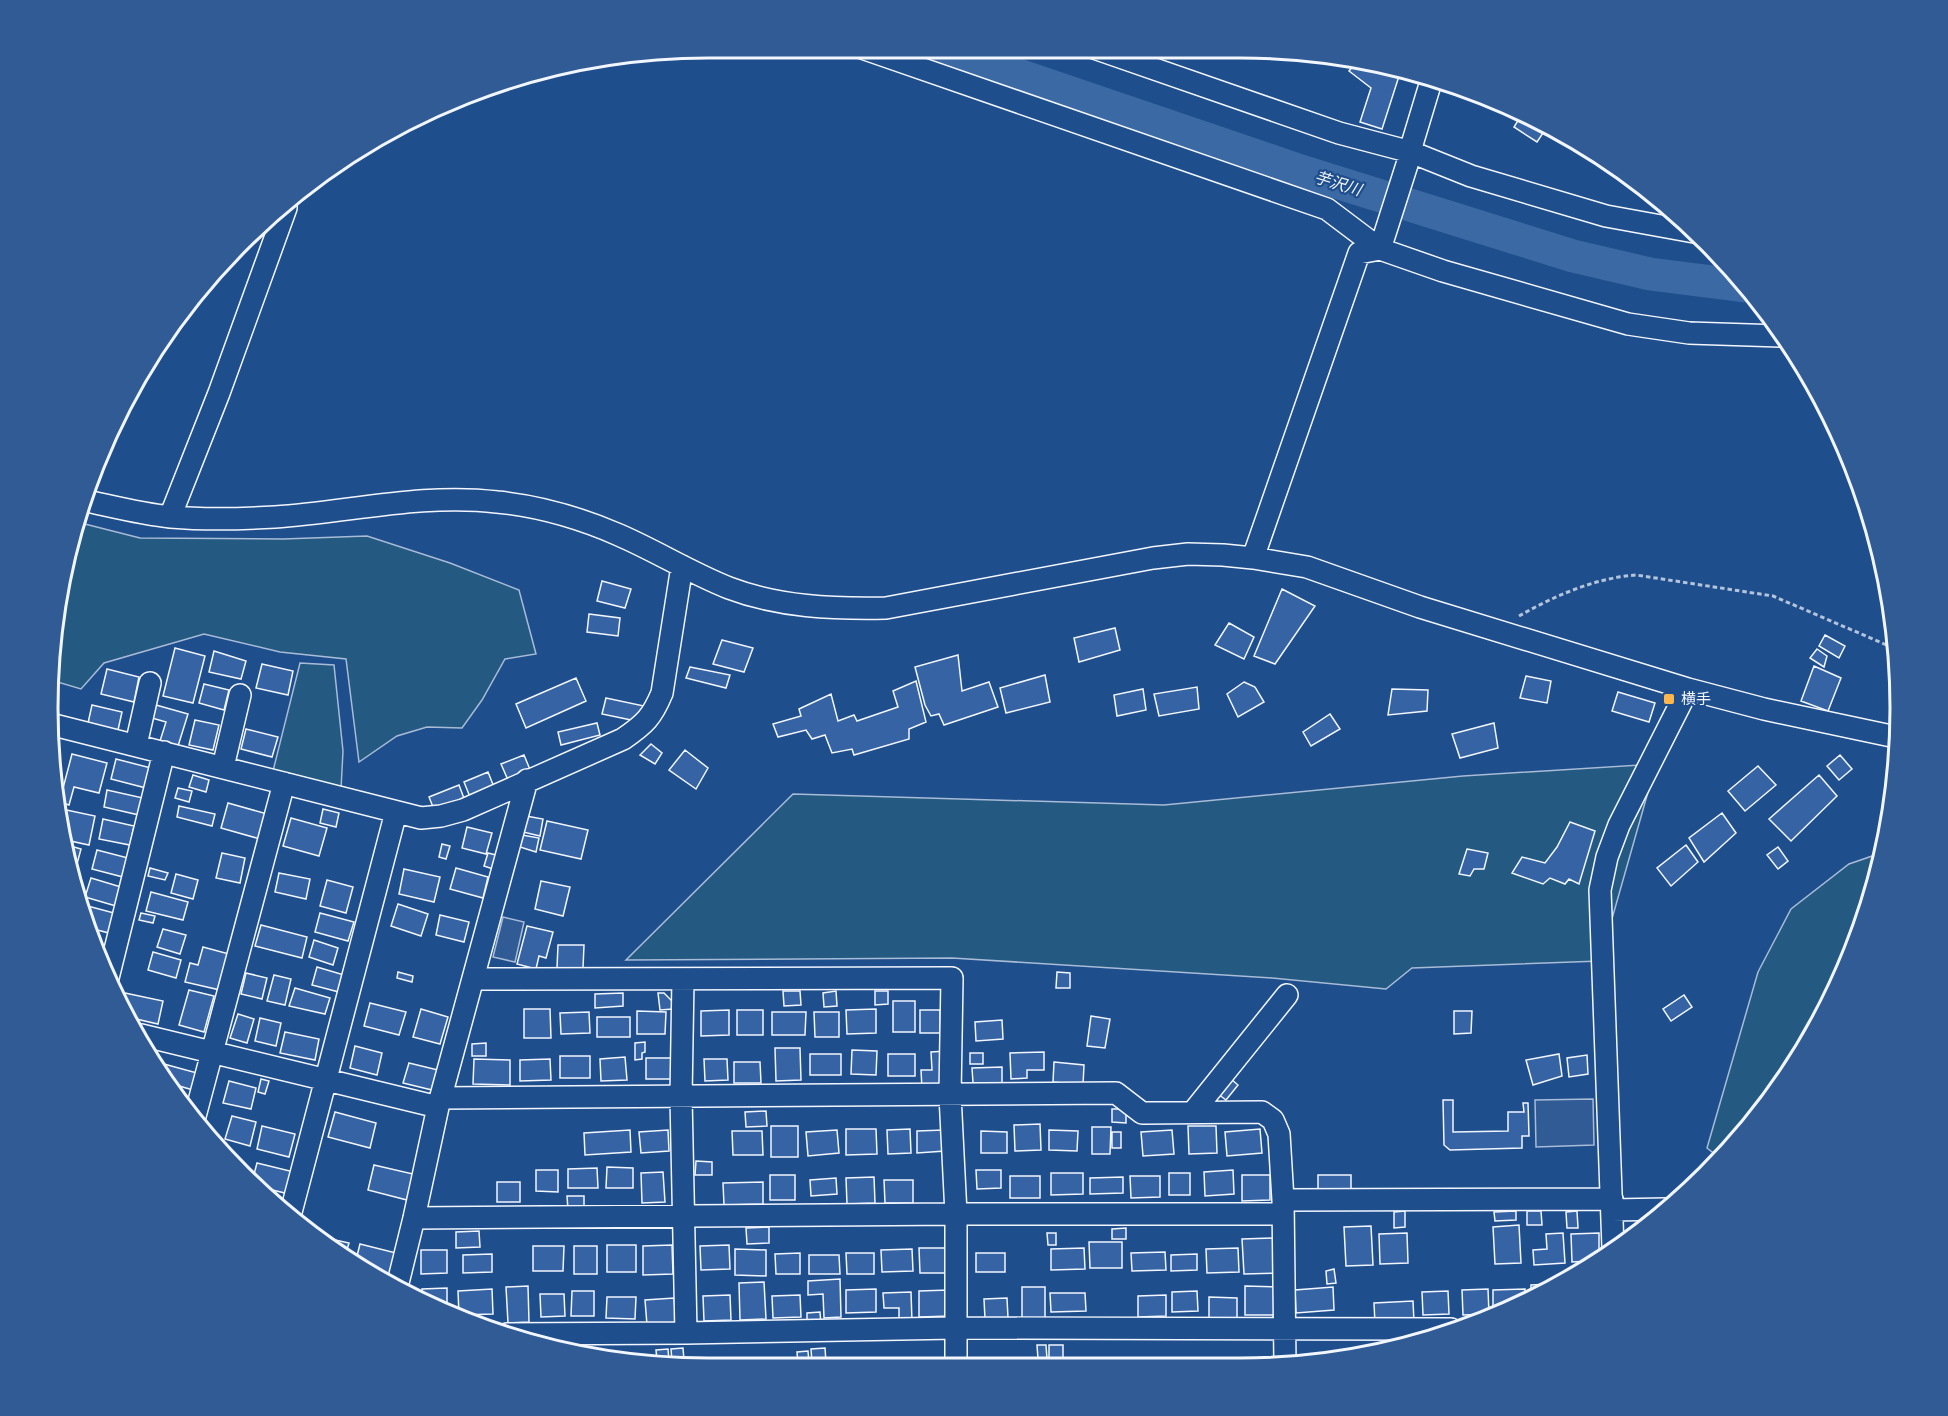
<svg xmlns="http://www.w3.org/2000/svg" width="1948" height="1416" viewBox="0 0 1948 1416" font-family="Inter,'Noto Sans JP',sans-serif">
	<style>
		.green { fill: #245a82; stroke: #a8bbd7; stroke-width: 1.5 }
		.parking { fill: #305b95; stroke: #a8bbd7; stroke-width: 1.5 }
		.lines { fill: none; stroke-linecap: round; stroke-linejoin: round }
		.river { stroke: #3b69a3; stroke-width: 33 }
		.building { fill: #3563a3; stroke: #f2f6ff; stroke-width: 1.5 }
		.minor-casing { stroke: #f2f6ff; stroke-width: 24 }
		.path { stroke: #b3c4dc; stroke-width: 3; stroke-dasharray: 4.5 3; stroke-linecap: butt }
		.minor { stroke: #1f4e8c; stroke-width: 21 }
		.poi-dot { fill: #ffb74d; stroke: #1f4e8c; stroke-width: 2 }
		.labels { text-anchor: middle; stroke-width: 4.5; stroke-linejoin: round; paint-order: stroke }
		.poi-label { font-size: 15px; fill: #f2f6ff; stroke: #1f4e8c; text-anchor: start }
		.water-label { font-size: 16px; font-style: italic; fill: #f2f6ff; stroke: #1f4e8c }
		.rim { fill: none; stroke: #f2f6ff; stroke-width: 3 }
	</style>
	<rect width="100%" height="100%" fill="#1f4e8c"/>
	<path class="green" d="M77,522L140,538L283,539L367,536L450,563L519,590L536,654L505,659L482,700L462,728L427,727L397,736L359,762L346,659L280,652L204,634L104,663L81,689L54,681V622Z
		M300,663L334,665L343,751L341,789L273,771Z
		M1656,764L1600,961L1412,968L1386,989L1272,978L952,958L626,960L793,794L1164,805L1463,776Z
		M1881,853L1865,920L1812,1038L1736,1143L1720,1158L1707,1148L1758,972L1791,909L1849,864Z"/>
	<path class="parking" d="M503,917L524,922L515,962L493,957Z
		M1593,1099L1594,1145L1536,1147L1535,1100Z"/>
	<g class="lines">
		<path class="river" d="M939,48L1304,172L1573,256L1650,274L1745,286"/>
	</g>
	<path class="building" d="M1356,63L1394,68L1400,73L1382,129L1360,122L1371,88L1349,71Z
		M1522,114L1547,127L1537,142L1514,127Z
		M602,581L631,589L625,608L597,601Z
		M1282,589L1315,606L1275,664L1254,656Z
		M589,614L620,618L618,636L587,632Z
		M1229,623L1254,637L1244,659L1215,645Z
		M1115,628L1120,650L1079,662L1074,638Z
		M1825,635L1845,646L1839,658L1819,646Z
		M722,640L753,648L744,672L713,664Z
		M175,648L205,656L193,703L163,696Z
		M1817,649L1827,656L1824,667L1810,658Z
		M214,651L246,661L241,679L209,672Z
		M958,655L962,691L989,682L998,707L944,725L939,714L931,716L925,705L915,667Z
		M262,664L293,671L288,695L256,688Z
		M1814,666L1841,678L1828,711L1801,701Z
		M690,667L730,675L726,688L686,678Z
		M107,669L139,677L134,702L101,694Z
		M1045,675L1050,702L1006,713L1000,688Z
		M1526,676L1551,681L1547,703L1520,698Z
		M576,678L586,701L526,728L516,704Z
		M916,681L926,722L909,729V739L854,755L852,749L832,753L825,735L812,739L806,730L778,737L773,724L801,716L799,709L831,694L838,721L854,715L857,721L898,707L893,691Z
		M1244,682L1255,687L1264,702L1238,717L1227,694Z
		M204,684L229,690L224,710L199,703Z
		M1197,687L1199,709L1159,716L1154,694Z
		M1143,689L1146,710L1117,716L1114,695Z
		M1392,689L1428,690L1427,711L1388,715Z
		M1618,692L1655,703L1649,722L1612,711Z
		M606,698L644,706L641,722L602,714Z
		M92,705L122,712L118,730L88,723Z
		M156,705L188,714L178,746L160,741L166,722L152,718Z
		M1330,714L1340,729L1311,746L1303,732Z
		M195,720L219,725L213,750L189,745Z
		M597,723L600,735L561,745L558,732Z
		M1494,723L1498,748L1460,758L1452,734Z
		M246,729L278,737L272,757L241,749Z
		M651,744L662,753L655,764L640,755Z
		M685,750L708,768L696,789L669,770Z
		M72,754L107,763L99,793L74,787L69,805L56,801L54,790L62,792Z
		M524,755L531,772L508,780L501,764Z
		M1840,755L1852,769L1839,780L1827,766Z
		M116,759L151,768L146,788L111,779Z
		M1758,766L1776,785L1745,811L1728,791Z
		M488,772L494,787L470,797L464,782Z
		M193,775L209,780L206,792L189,787Z
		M1819,775L1837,796L1791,841L1769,819Z
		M459,785L465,801L435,812L429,797Z
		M178,788L192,791L189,802L175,798Z
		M107,790L143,798L139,815L104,807Z
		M228,803L267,814L260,839L221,828Z
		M179,806L215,814L212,826L177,817Z
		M57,808L95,816L89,845L66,840Z
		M323,809L339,813L336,827L320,823Z
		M1722,813L1736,833L1704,862L1689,838Z
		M526,816L543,819L540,836L523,832Z
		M291,818L327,828L319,856L283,846Z
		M103,819L134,826L130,845L99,839Z
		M547,821L588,830L581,859L540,850Z
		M1570,822L1595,831L1579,884L1569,879L1565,884L1550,878L1543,884L1512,873L1522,857L1545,863L1557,847Z
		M467,827L492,833L486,854L462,848Z
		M522,835L539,838L536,852L520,847Z
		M442,844L450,846L446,859L439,857Z
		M67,845L81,849L77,864L72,862Z
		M1686,845L1698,862L1671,886L1657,868Z
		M1778,847L1788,861L1778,869L1767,855Z
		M1467,849L1488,853L1484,869H1474L1470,876L1459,874Z
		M97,850L128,858L123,877L92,869Z
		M222,853L245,858L240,883L216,878Z
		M488,853L500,856L496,870L484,866Z
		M150,868L168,873L165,880L148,876Z
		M456,868L488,877L483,898L450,889Z
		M404,869L440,877L434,902L399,894Z
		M279,873L310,879L306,899L275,892Z
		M176,874L198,880L193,899L171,893Z
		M91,878L121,887L116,906L85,897Z
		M327,880L353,887L346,913L320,906Z
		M541,881L570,887L563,916L535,909Z
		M151,892L188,902L183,920L146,911Z
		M398,904L428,914L421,936L391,926Z
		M84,905L114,913L109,933L97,930L94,944Z
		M141,913L155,916L153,923L139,920Z
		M320,913L354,922L348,941L315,932Z
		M440,915L469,922L464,942L436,935Z
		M261,925L307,937L302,958L255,946Z
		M527,926L553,932L546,958L539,956L536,969L517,964Z
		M163,929L186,935L180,954L157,947Z
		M314,940L338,948L333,965L309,957Z
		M558,945H584L583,968H557Z
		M203,947L229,954L220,990L185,982L190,963L198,965Z
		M153,952L181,960L176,978L148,970Z
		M317,967L344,975L339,992L312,985Z
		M398,972L413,976L412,982L397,978Z
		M1057,972L1070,973V988H1056Z
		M246,973L267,978L262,999L241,994Z
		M274,975L291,979L285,1005L267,1001Z
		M295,988L330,998L325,1014L289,1006Z
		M189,990L214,996L204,1032L179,1025Z
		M783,991H800L801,1005L784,1006Z
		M836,991L837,1006L824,1007L823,993Z
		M875,991H888V1004L875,1005Z
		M125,993L163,1001L158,1024L132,1018L123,1003Z
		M623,993V1006L595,1008V994Z
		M658,993H664L672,1001L673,1009L660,1010Z
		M1684,995L1692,1007L1671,1021L1663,1009Z
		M893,1001H915V1032H893Z
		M370,1003L406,1012L399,1035L364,1026Z
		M421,1009L448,1017L440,1044L413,1037Z
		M524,1009H550L551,1038H524Z
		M876,1009V1033L847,1034L846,1010Z
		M729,1010V1035L701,1036V1011Z
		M737,1010H763V1035H737Z
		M920,1010H940V1033H920Z
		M637,1011L666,1012L665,1034H637Z
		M1454,1011H1472L1471,1033L1454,1034Z
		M589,1012L590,1033L561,1034L560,1013Z
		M772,1012H806L805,1035H772Z
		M814,1012H839V1037H815Z
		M238,1014L254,1019L247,1043L230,1038Z
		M1091,1016L1110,1019L1105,1048L1087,1046Z
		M597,1017H630V1037H597Z
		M260,1018L281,1023L276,1046L255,1041Z
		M1002,1020L1003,1039L976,1041L975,1022Z
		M285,1032L319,1039L315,1060L280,1053Z
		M645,1042V1052L642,1053V1059L635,1060V1043Z
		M486,1043V1056H472V1044Z
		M355,1046L382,1053L377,1075L350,1068Z
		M775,1048H800L801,1080L776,1081Z
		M852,1050L877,1051L876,1075L851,1074Z
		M946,1051L941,1088L922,1089L921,1070H932L931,1052Z
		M1044,1052V1070H1027V1078L1011,1079L1010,1053Z
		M970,1053H983V1064H970Z
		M810,1054H841V1075H810Z
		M888,1054H915V1076H888Z
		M1559,1054L1562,1076L1533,1085L1526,1060Z
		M1587,1055L1588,1074L1569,1077L1567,1058Z
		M560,1056H590V1078H560Z
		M625,1057L627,1080L601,1081L600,1059Z
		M646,1058H674V1079H646Z
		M474,1059L510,1060V1085L473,1084Z
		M550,1059L551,1080L520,1081V1060Z
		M704,1059H727L728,1080L705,1081Z
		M734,1062H760L761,1083H734Z
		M1054,1062L1084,1065L1083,1085L1053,1082Z
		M409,1063L438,1070L432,1090L403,1083Z
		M164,1064L197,1073L193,1090L169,1083L162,1071Z
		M1002,1067V1083H973L972,1068Z
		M261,1079L269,1081L265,1094L258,1092Z
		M1231,1079L1238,1085L1226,1100L1218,1094Z
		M229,1081L256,1088L251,1109L223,1103Z
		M1443,1100H1453V1132L1508,1131V1112H1524L1523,1103H1528L1529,1136H1522V1148L1450,1150L1444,1145Z
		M1112,1109H1126V1123L1112,1122Z
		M766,1111L767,1126L746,1127L745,1112Z
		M335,1112L376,1123L370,1148L328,1137Z
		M232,1116L256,1122L250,1146L225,1139Z
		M1040,1124L1041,1150L1015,1151L1014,1125Z
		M262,1126L295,1134L289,1157L257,1149Z
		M771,1126H798V1157H771Z
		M1188,1126H1216L1217,1153L1189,1154Z
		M1092,1127H1111L1110,1154H1092Z
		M846,1129H876L877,1154L846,1155Z
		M910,1129L911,1153L888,1154L887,1130Z
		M1260,1129L1262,1153L1227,1156L1225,1132Z
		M630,1130L631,1152L585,1155L584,1133Z
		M668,1130L669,1151L641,1153L639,1132Z
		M837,1130L839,1153L808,1156L806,1132Z
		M944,1130L945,1151L917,1153V1131Z
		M1049,1130L1078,1131L1077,1151L1049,1150Z
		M1172,1130L1174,1154L1143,1156L1141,1132Z
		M732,1131H762L763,1155H733Z
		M981,1131L1007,1132V1153H981Z
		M1112,1132H1121V1148H1112Z
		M696,1161L712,1162V1175H695Z
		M257,1163L294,1172L289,1194L256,1186L252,1182Z
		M374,1165L413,1174L407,1200L368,1190Z
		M607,1167L633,1168V1188H606Z
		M597,1168L598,1188H568V1169Z
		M536,1170H558V1192L536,1191Z
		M976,1170H1001V1188L977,1189Z
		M1233,1170L1234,1194L1205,1196L1204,1172Z
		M663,1172L665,1202L642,1203L641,1173Z
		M1051,1173H1083V1194L1051,1195Z
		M1169,1173H1190V1195H1169Z
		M770,1175H795V1200H770Z
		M1242,1175H1270V1200L1242,1201Z
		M1318,1175H1351V1195L1318,1196Z
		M1010,1176H1040V1198H1010Z
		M1130,1176H1160V1197L1131,1198Z
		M874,1177L875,1203L847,1204L846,1178Z
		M1123,1177V1193L1090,1194V1178Z
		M836,1178L837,1194L811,1196L810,1180Z
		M884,1180H913V1203H885Z
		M497,1182H520V1202H497Z
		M763,1182V1204L724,1205L723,1183Z
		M567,1196H584V1209L568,1210Z
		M1405,1211V1227L1394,1228V1212Z
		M1516,1211V1220L1495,1221L1494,1212Z
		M1527,1211H1541L1542,1225H1527Z
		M1577,1211L1578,1228H1567L1566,1212Z
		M1519,1225L1521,1263L1495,1264L1493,1227Z
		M1371,1226L1373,1265L1346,1266L1344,1227Z
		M769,1227V1243L747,1244L746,1228Z
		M1126,1228V1239H1112V1229Z
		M479,1231L480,1247L456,1248V1232Z
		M1047,1233H1056V1245H1048Z
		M1407,1233L1408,1263L1380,1264L1379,1234Z
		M1563,1233L1565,1263L1534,1265L1533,1250L1547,1249L1546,1234Z
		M1599,1233V1256L1591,1261L1572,1262L1571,1234Z
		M322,1237L349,1243L346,1253Z
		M1275,1238L1277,1273L1244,1274L1242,1239Z
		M1089,1242H1122V1268H1090Z
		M360,1244L396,1253L389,1282L356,1260Z
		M607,1245H636V1272H607Z
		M672,1245L673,1274L643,1275V1246Z
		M729,1245L730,1269L701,1270L700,1246Z
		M533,1246H564L563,1271H533Z
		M574,1246H597V1274H574Z
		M919,1248H948L949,1273H920Z
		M1084,1248L1085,1269L1051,1270V1249Z
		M1238,1248L1239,1272L1207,1273L1206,1249Z
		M735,1249L766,1250V1276L735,1275Z
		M912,1249L913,1271L882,1272L881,1250Z
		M421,1250H447V1273L421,1274Z
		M1165,1252L1166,1270L1132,1271L1131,1253Z
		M800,1253V1274H776L775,1254Z
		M846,1253H874V1274H847Z
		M976,1253H1005V1272H976Z
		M492,1254V1272L463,1273V1255Z
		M1197,1254V1270L1171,1271V1255Z
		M809,1255H839L840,1274H809Z
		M1334,1269L1336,1283L1327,1284L1326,1271Z
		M840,1279L841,1317L824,1318L823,1294L808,1295V1281Z
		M764,1282L766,1319L740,1320L739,1283Z
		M1552,1284L1531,1295V1285Z
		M528,1286L529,1322L508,1323L506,1287Z
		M1245,1286L1277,1287V1315H1245Z
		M1022,1287H1045V1322H1022Z
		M1333,1287L1334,1310L1296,1313L1295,1290Z
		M447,1288V1312L423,1302L422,1289Z
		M492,1289L493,1314L459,1315L458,1291Z
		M876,1289V1312L846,1313V1290Z
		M1488,1289L1489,1314L1463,1315L1462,1290Z
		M1525,1289V1299L1505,1310L1493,1311V1290Z
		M949,1290L950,1316L919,1317V1291Z
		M572,1291H594V1316H571Z
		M1197,1291L1198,1311L1172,1312V1292Z
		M1448,1291L1449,1314L1423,1315L1422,1292Z
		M911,1292L912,1322H899V1308H884L883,1293Z
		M1050,1293H1085L1086,1311L1051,1312Z
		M540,1294H564L565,1316L541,1317Z
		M730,1295L731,1320L704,1321L703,1296Z
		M800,1295L801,1317L773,1318L772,1296Z
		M1166,1295V1316L1138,1317V1296Z
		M607,1297H636L635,1319L606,1318Z
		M1209,1297L1237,1298V1319H1209Z
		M674,1298L676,1323L647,1325L645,1300Z
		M1007,1298L1008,1318L985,1319L984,1299Z
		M1413,1301L1414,1322L1375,1324L1374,1303Z
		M820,1312L821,1325H807V1313Z
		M1037,1345H1046L1047,1359H1038Z
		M1049,1345H1063V1359H1049Z
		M683,1348L684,1360L672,1361L671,1349Z
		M825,1348L826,1362L812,1363L811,1349Z
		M668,1349L669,1361H657L656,1350Z
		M808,1351L809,1363L798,1364L797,1352Z
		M739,1362V1366H711V1363Z
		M747,1362H774V1366H747Z"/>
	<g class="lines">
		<defs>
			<path id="minor" d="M862,48L1327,209L1380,249L1443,271L1628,324L1689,333L1782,336
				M1094,48L1339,133L1411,152L1471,176L1606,216L1694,232
				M1380,249L1411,152L1413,141L1432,78
				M82,500C111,506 141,514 171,517C206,520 241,519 275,517C349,512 423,493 497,502C539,506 580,518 619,535C656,551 691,573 729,588C779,607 833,609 886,608L1153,558L1188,554L1223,555L1253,558L1307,567L1420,607L1688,689L1764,709L1896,737
				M170,517L219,393L286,208
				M1253,558L1359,253L1380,249
				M54,725L421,818L441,816L463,810L623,739C645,724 652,717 662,693L682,566
				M136,745L150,683
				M223,767L240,695
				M108,978L164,752
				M473,979L952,978L950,1095L956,1214V1365
				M683,979L681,1097L686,1333
				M141,1035L438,1107
				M440,1098L1116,1093L1142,1113L1262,1112L1273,1120L1279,1134L1283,1200L1285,1363
				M1193,1112L1287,995
				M194,1120L284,783
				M1283,1200L1612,1199
				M1612,1210L1666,1209
				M290,1216L396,812
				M414,1218L956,1214H1282
				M1613,1248L1600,890L1607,857L1619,825L1688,689
				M397,1287L414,1218L438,1107L527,780
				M507,1334L686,1333L955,1328L1451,1329"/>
		</defs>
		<use href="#minor" class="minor-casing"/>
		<path class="path" d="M1519,616C1554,596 1595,578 1636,575L1773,596L1896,649"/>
		<use href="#minor" class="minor"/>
	</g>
	<rect class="poi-dot" x="1663" y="693" width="12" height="12" rx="3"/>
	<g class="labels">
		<g class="poi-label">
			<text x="1681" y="704">横手</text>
		</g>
		<g class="water-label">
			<text transform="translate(1338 183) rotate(17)" y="6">芋沢川</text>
		</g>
	</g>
	<path d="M0 0H1948V1416H0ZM708 58H1240A650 650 0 0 1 1890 708V708A650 650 0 0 1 1240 1358H708A650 650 0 0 1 58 708V708A650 650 0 0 1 708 58Z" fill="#305b95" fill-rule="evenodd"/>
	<path class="rim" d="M708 58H1240A650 650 0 0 1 1890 708V708A650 650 0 0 1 1240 1358H708A650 650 0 0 1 58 708V708A650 650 0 0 1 708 58Z"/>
</svg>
